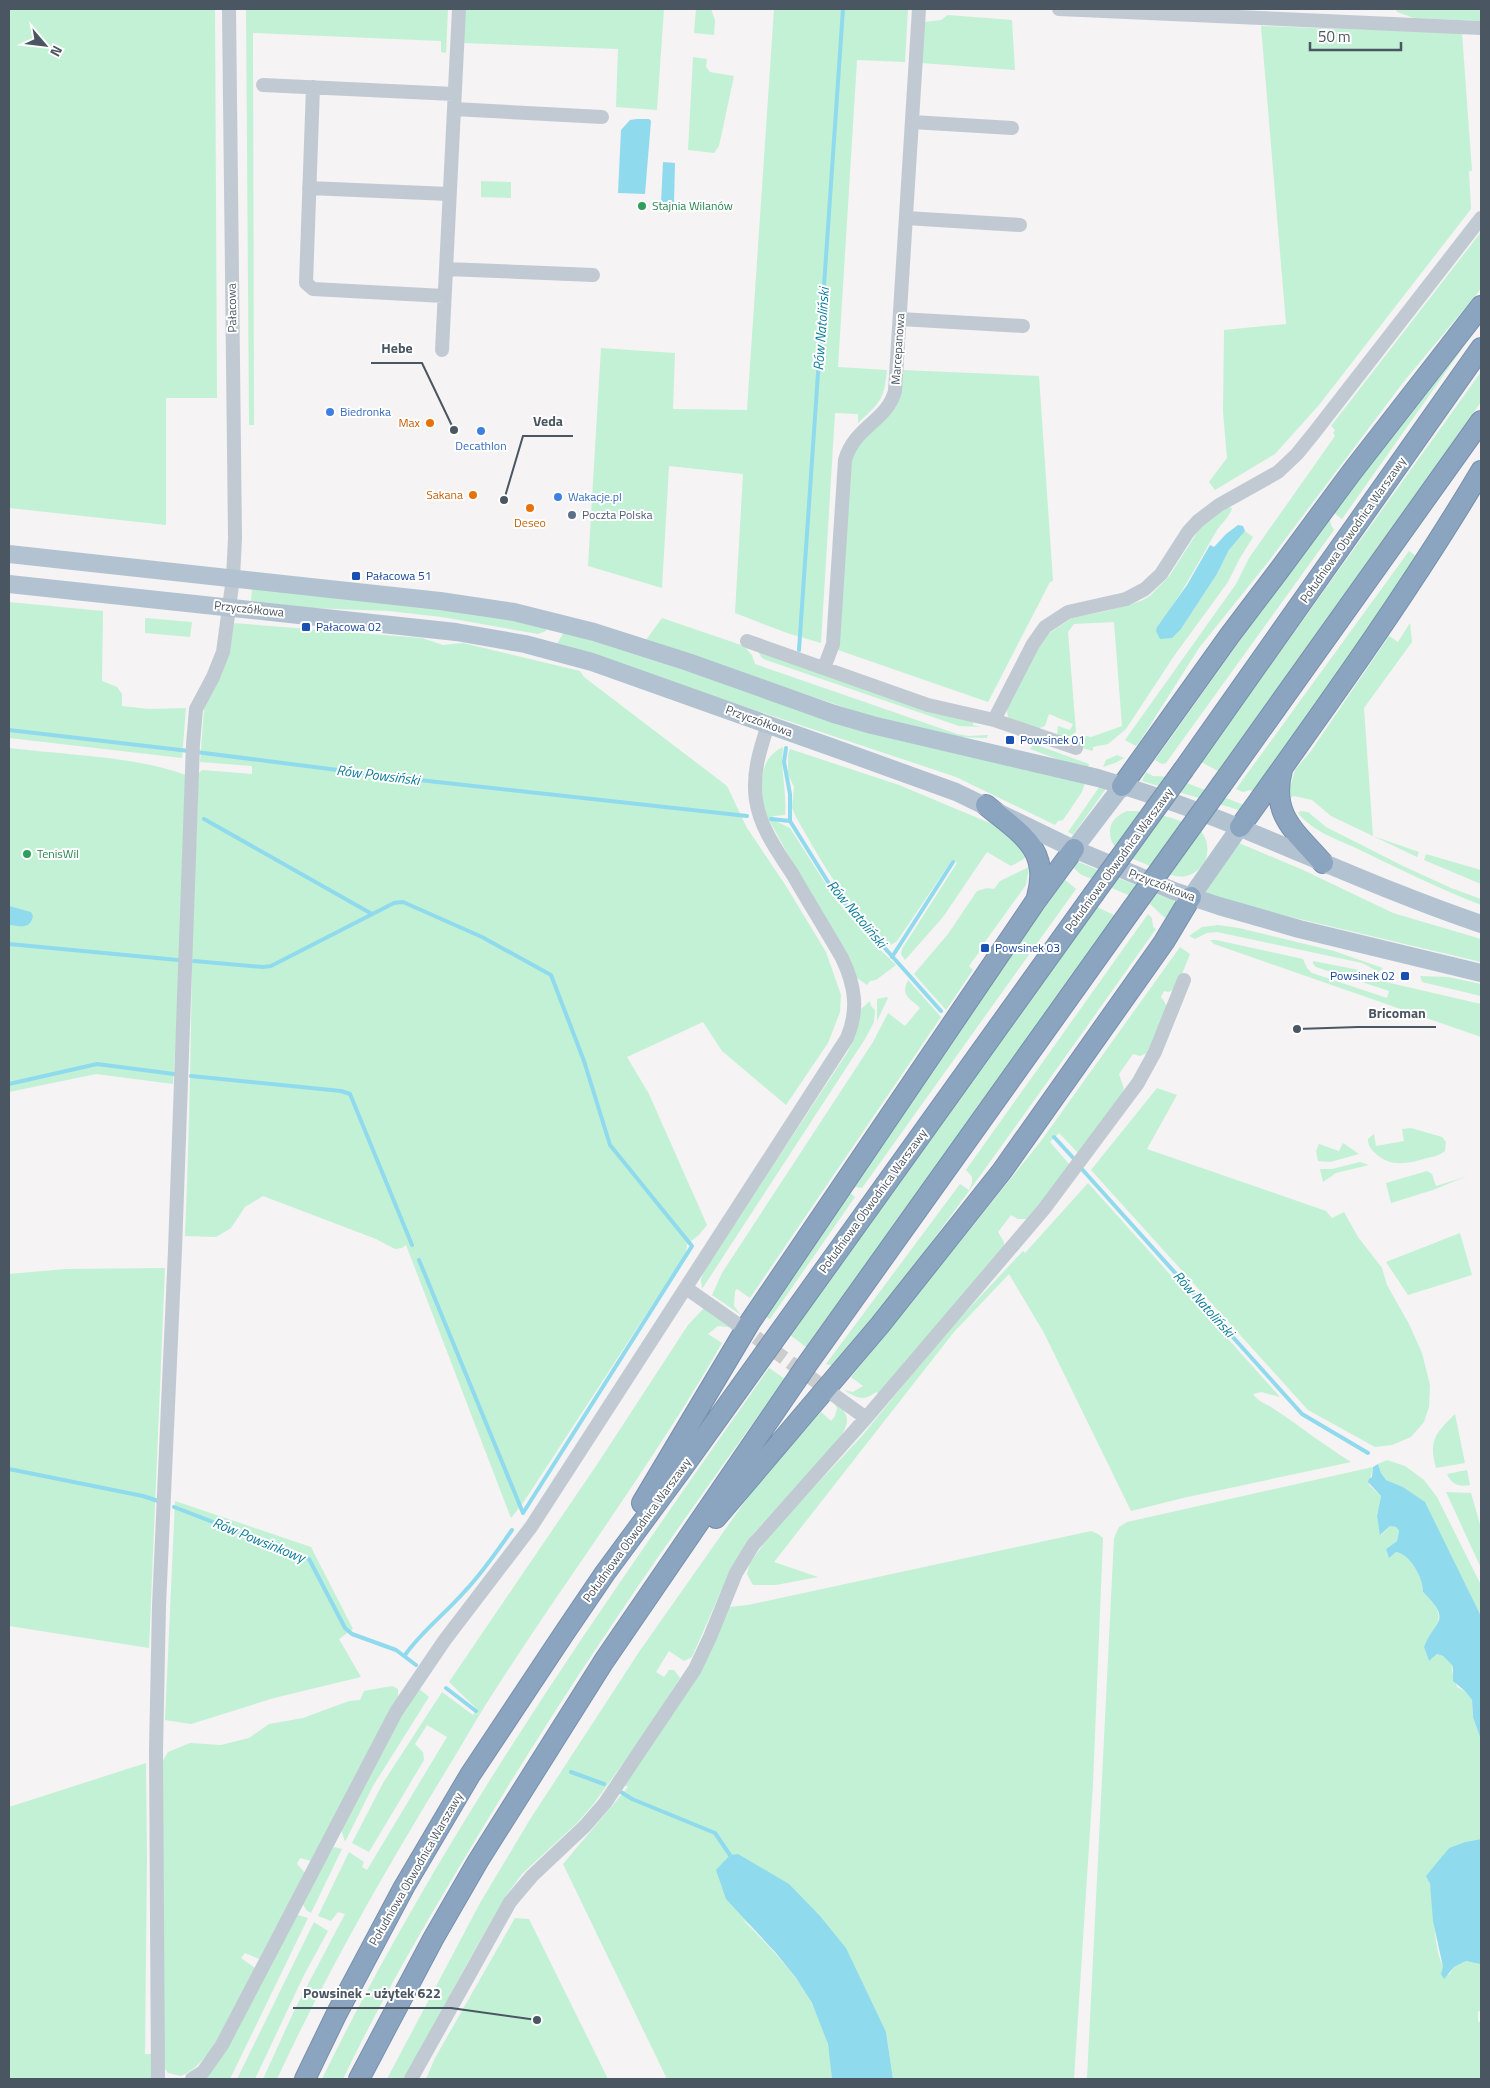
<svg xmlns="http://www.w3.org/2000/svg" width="1490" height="2088" viewBox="0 0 1490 2088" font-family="'Titillium Web',sans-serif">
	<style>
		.green { fill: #c3f1d5 }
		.water { fill: #90daee }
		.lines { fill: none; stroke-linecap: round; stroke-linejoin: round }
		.stream { stroke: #90daee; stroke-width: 4 }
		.minor-tunnel { stroke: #caccce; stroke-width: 14; stroke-dasharray: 14 7; stroke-linecap: butt }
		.highway-casing { stroke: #7690ad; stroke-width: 22 }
		.minor { stroke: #c1cad2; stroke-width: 14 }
		.major { stroke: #b3c2d1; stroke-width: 18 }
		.highway { stroke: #8ba5c1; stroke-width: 20 }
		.highway-bridge-casing { stroke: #7690ad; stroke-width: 22; stroke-linecap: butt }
		.highway-bridge { stroke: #8ba5c1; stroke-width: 20 }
		.leisure-dot { fill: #2e9e5b; stroke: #fff; stroke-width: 2 }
		.shop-dot { fill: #3f7fe0; stroke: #fff; stroke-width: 2 }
		.food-dot { fill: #e8710a; stroke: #fff; stroke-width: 2 }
		.service-dot { fill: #5c6f8a; stroke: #fff; stroke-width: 2 }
		.transit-dot { fill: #1a4fb4; stroke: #fff; stroke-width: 2 }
		.labels { text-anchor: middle; stroke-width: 4; stroke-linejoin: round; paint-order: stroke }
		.leisure-label { font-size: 12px; fill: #27864d; stroke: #fff; text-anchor: start }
		.street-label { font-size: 12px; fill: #4a5661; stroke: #fff }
		.shop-label { font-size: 12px; fill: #366cbe; stroke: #fff; text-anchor: start }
		.food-label { font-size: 12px; fill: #c56008; stroke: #fff; text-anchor: end }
		.service-label { font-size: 12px; fill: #4e5e75; stroke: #fff; text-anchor: start }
		.transit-label { font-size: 12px; fill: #164399; stroke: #fff; text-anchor: start }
		.water-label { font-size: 14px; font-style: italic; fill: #0c7c9b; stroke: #fff }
		.leader { fill: none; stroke: #4a5661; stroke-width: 2 }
		.callout-dot { fill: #4a5661; stroke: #fff; stroke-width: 2 }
		.callout-label { font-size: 14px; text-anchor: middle; font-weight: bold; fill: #4a5661; stroke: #fff; stroke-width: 4; stroke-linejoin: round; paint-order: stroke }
	</style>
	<rect width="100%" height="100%" fill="#f5f3f3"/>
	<path class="green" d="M9,9H215L217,398H166V525L9,508Z
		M246,9H448L446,53L441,52V41L253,33L254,425H249Z
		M463,9H664L657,110L616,107L618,49L462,43Z
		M696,9H711L715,20L714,35L694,33Z
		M774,9H908L905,62L857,60L838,367L887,370C884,401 880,402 858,423V414L835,413L821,643L787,633L735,613L743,474L669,466L662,588L588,566L601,348L675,353L673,409L747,410Z
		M1396,9H1481V21L1414,18L1397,12Z
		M948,15L1012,20L1015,70L921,63L924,22L941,20Z
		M1261,26L1462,33L1472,171H1469L1471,209L1319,405L1275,454L1215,490L1209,482L1227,458L1223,412L1224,330L1286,324Z
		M693,57L707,59L706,67L710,72L734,76L719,146L714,153L688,150Z
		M481,181L511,182V198L481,197Z
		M1481,232V289L1405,380L1268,562L1199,648L1140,741L1136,746L1125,740L1236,584L1249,558L1335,436L1333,433L1335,430L1331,426Z
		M1459,345L1462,349L1342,519L1333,512C1328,519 1330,523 1334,530L1166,763L1162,764L1155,760L1324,522Z
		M902,370L1039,376L1053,581L1050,582L988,702L838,650L852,452L890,413Z
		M1481,372V402L1218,771L1201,762Z
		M1229,507L1232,508C1230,517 1222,522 1217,530C1198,563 1181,596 1157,627L1181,629L1217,574L1229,550L1245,531L1253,537L1240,558L1228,582L1174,656L1126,729L1108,744L1093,747V751L1082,748L1086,736L1091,737L1122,726L1114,622L1074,624L1068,632L1076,732L1067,739L1057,734L1058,726L1070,730L1073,724L1049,714L1045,726L1037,729L1013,721L1008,717L1006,706L1036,649L1048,634L1072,618L1106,611L1141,601L1150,596L1170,575L1200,528L1216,514Z
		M1409,551L1416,556L1350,658L1253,792L1250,790L1243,792L1236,789Z
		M252,589L364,599L513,619L546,628V631L538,634L442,617L389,611L312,608L251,601Z
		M9,602L103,611L102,681L117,687L122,694V706L149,709L186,708L182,758L9,738Z
		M145,618L192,622L190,637L145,633Z
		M662,618L744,646L752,655L755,664L957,734L968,736L988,735L987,738L956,737L864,714L646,640Z
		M233,623L422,638L443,645L463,643L580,671L584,677L727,786L747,828L786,886L826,952L841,995L840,1012L828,1043L786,1105L722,1051L703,1022L627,1057L649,1094L707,1225L699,1235L687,1244L686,1253L523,1503L511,1518L406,1245L402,1248L395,1249L376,1239L263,1196L245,1207L231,1228L216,1237L185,1236C189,1142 191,1049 192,956C192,895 198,835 198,774L202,770L252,774V766L200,762L205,697Z
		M1410,623L1412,642L1364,708L1373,836L1419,852L1417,857L1331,816L1312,800L1294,796L1289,798V791L1295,770L1311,751L1389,636L1398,642Z
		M565,630L674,665L816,716L877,735L1085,783L1082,792L1063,820L1058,821L1055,825L956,777L557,644Z
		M757,650L974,720L973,725L981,727L959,726L766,660L762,658Z
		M1034,744L1089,764L1088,767L1065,762L1030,749Z
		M783,747C780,770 787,792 785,815L773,816L771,819L790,828L836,900L873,943L896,965L876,980L870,981L867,985L857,978L764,811C760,788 758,758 783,747Z
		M9,748C65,755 134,756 186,775L181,951L173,1084L96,1074L9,1092Z
		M790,749L899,785L992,824L1017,837L1026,854L1024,859L1011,866L987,852L943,917L905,960L901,954L902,949L957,863L952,860L897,941L891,945C849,911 822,863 796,817L792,808L794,787L788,774V755Z
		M1117,755L1124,758L1115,763L1103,767L1106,760Z
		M1146,772L1153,776L1171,777L1244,805L1239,810L1142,781Z
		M1100,786L1105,788V790L1073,835L1068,832Z
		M1127,811C1151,811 1179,818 1200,830C1207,838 1209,848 1206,859C1203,867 1195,874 1186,876C1175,879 1160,870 1150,866C1134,859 1108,852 1110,830C1111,820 1118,815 1127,811Z
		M1301,811L1308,812L1326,827L1403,866L1451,888L1481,899V905C1438,888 1397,868 1356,848C1336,839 1312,831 1298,813Z
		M1239,843L1303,870L1393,913L1481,939V962L1241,905L1204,893Z
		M1426,854L1481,870V884L1424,860Z
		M1076,861L1173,900L1176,903L1165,918L1151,905L1080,874L1071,865Z
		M1029,867L1026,885L979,950L980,951L969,966L973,970L946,1010L914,974L948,934L977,891L987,888L994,889L1000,881Z
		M1063,878L1076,889L862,1188L856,1187L849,1192L855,1197L770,1319L764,1316Z
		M1097,907L1116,916L806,1347L790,1335Z
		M1148,914L1152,918L1153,927L1156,929C1102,1005 1049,1080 995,1155C943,1227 891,1299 834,1366L826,1364L960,1184L969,1190L972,1183V1177L966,1170Z
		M1218,925L1239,928L1334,951L1383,968L1379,972L1362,963L1217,932L1207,933L1195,939L1189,936L1202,927Z
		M1210,940H1216L1303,959L1307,968L1312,973L1387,998L1389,991L1316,967L1313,964V961L1359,970L1377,980L1481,1004V1037L1214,944Z
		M1180,947L1190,954L1176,989L1168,992L1164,991L1161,997L1167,1006V1010L1147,1053L1140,1056L1133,1054L1119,1074L1124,1089L1121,1095L1079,1154L1059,1133L1050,1142L1070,1165L1028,1219H1018L1011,1215L998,1232L1004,1242V1250L879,1394L876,1392C863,1402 857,1398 844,1390L853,1392L863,1386L851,1377L1041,1141Z
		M1420,976L1448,977L1481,984V996L1422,982Z
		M908,980L941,1017L750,1298L737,1289L735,1291L734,1306L741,1315L712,1295L722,1273L873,1042L888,1013L905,1026L920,1008C910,998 900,996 908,980Z
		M887,997L888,998L877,1021V999Z
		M870,1001L871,1006L875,1010L874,1022L865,1039L702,1289L701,1279L705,1269L847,1053L853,1041L861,1009Z
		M1157,1088L1177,1095L1147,1149L1326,1211L1332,1218L1344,1212L1358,1237L1382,1268L1387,1285L1409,1324L1422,1353L1430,1385L1429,1407L1424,1422L1411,1437L1392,1445L1375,1447L1308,1410L1091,1170Z
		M1411,1128L1442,1137L1446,1142L1445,1151C1440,1155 1433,1157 1427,1158C1407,1164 1390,1168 1374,1152C1370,1148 1368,1145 1368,1139L1374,1134L1376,1146L1404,1141L1402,1129Z
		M1343,1143L1359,1154L1330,1162L1318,1161L1316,1151L1319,1144L1339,1151Z
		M1360,1162L1369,1165L1336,1173L1323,1182L1320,1169H1332Z
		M1427,1171L1432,1174L1436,1186L1465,1177L1433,1190L1391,1203L1386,1183Z
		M1088,1183L1280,1397L1261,1392L1253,1394C1258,1402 1267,1404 1274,1409C1300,1426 1325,1446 1351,1462L1183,1498L1131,1511L1044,1333L1009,1274L954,1332L774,1562L818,1577L776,1585H753L747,1574L750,1563L773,1531L862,1436L945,1334L1023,1251L1025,1253Z
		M1460,1233L1472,1275L1408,1295L1386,1262Z
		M165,1268L149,1648L9,1626V1274L66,1269Z
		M704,1308L733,1328L732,1330L728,1327L718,1326L708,1334L722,1343C654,1462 571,1572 497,1687C481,1711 467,1736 452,1761C389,1864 328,1969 277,2079H263L295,2009L345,1914L338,1912L331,1921L318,1916L349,1852L364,1862L362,1867L367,1870L447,1737L427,1725L415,1744L423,1752L424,1760L369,1852L352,1843L383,1783L442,1692L473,1715L477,1709L449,1682L598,1463L688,1325Z
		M769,1368L785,1379C670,1536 560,1696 461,1864C419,1934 378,2006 343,2079H322C445,1827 608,1598 769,1368Z
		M831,1399C849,1413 852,1420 839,1439L753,1534L721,1591L692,1657L684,1661L669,1651L656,1672L664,1677L669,1670H674L680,1678L640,1740L592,1806L577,1823L522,1874L505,1897L469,1960L405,2079H387L480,1903L529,1821L639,1652L755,1487L821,1412L831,1421L835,1416L837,1408Z
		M1455,1414L1465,1463L1436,1468C1428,1440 1436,1433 1455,1414Z
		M1387,1460L1405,1466L1424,1480L1437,1497L1481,1585V1616L1425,1503L1403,1487L1386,1480L1381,1473L1378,1464Z
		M1373,1467L1369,1485L1381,1496L1377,1516L1381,1535L1390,1526L1396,1527L1399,1532L1397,1541L1386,1549L1389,1557L1396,1552C1411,1555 1423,1577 1423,1592C1449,1618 1438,1620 1424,1647L1429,1661L1437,1654L1443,1656L1453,1666L1452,1671L1457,1687L1465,1691L1472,1700L1473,1717L1481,1740V1839L1465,1842L1449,1848L1427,1876C1439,1903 1428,1952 1449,1975L1454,1967L1466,1961L1480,1964L1481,1967V2010L1478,2012V2021L1481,2023V2079H1087L1114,1538L1119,1527L1127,1522Z
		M1467,1470L1470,1485C1459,1487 1452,1485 1447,1474Z
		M1446,1492L1471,1493L1481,1528V1568Z
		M175,1501L311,1547L353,1629L339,1639L361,1677L274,1698L191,1724L165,1720Z
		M1091,1531L1098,1534L1103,1538L1093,1784L1074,2079H893L886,2032L741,1918C778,1955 816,1993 828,2045C831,2056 831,2068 832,2079H667L563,1864L628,1787L623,1784L729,1607L748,1605Z
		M392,1686L398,1689V1698L311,1861L300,1858L297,1864L305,1873L259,1959L245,1953L241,1958L255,1968C241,1997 212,2065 181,2076L168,2073L163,2066L162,1762L168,1752L190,1743L221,1745L249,1738L269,1724L303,1718L349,1701L360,1700L364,1691Z
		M418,1688L429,1697L373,1786L345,1842L341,1829L389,1735Z
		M146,1763L147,1856L145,2054H153V2079H9V1807Z
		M334,1847L342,1849L311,1913L307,1911L302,1903L330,1851Z
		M298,1915L308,1918L230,2079H203L211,2071L223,2054L295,1916Z
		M515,1918L529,1919L608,2079H426L435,2058Z
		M314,1922L328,1931L304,1975L255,2079H237Z"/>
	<path class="water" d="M637,119H649L651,121L645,194L618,193L621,130L630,120Z
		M663,162L675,163L674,204L661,203Z
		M1238,525L1243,526L1245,531L1229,550L1217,574L1181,629L1172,638L1160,639L1156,631L1157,627L1187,585L1210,545L1214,547L1226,534Z
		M9,906L31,912L33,916C30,930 20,926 9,925Z
		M1378,1464L1381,1473L1386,1480L1403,1487L1425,1502L1481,1616V1740L1473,1717L1472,1700L1465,1691L1453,1681V1666L1443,1656L1437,1654L1429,1661L1424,1647C1435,1619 1453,1622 1423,1592C1423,1578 1411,1555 1396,1552L1389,1558L1386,1549L1397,1541L1399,1531L1396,1527L1390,1526L1380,1535L1377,1516L1381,1496L1368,1482L1369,1479L1372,1477L1373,1467Z
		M1481,1839V1967L1480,1964L1466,1961L1454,1967L1444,1979L1441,1974L1443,1967L1433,1921L1430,1884L1426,1876L1449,1848L1465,1842Z
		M738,1854L789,1884L820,1916L846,1948L886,2032L893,2079H832L828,2044L812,2003L796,1978L776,1953L726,1899L716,1870L730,1855Z"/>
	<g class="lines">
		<path class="stream" d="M799,650L843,9
			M9,730L189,751
			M786,748L784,762L790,794V821L833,890L941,1011
			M196,752L401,778L747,816
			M204,819L372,914
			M771,819L790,821
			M9,944L178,960
			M892,957L953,862
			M194,961L263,967L271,966L394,903L403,902L482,937L551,975L584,1061L610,1145L692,1246L523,1513L419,1260
			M191,1076L341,1091L350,1094L412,1245
			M9,1084L97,1064L174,1074
			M1054,1137L1076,1161
			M1080,1167L1302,1414L1368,1453
			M9,1469L143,1496L158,1501
			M174,1507L309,1559L345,1628L352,1634L396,1650L416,1665
			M405,1655C422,1631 446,1613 465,1591C483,1572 497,1551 512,1530
			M446,1688L476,1711
			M571,1772L604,1784
			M621,1792L632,1799L715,1833L730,1855"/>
		<path class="minor-tunnel" d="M739,1325L832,1393"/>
		<defs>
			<path id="highway" d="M1184,769L1481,348
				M1282,770C1270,815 1296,832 1323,863
				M1222,784L1481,421
				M1122,786L1230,635L1277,573L1351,473L1481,306
				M986,805C1019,833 1051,848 1037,897
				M1240,827C1323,711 1408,594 1481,471
				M642,1503L750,1322L1035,902L1074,849
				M716,1518L880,1325L1002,1171L1164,942L1191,897
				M305,2079L337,2013L404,1887L470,1775L563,1635L605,1573L681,1470L1093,895
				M359,2079L433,1939L478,1861L604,1661L808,1363L1132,909"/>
		</defs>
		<use href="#highway" class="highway-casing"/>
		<path class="minor" d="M1059,9L1481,28
			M263,85L454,94
			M313,87L306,283L313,289L444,296
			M454,109L602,117
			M912,122L1012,128
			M309,188L449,194
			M906,218L1020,225
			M446,269L593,275
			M900,319L1023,326
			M442,350L459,9
			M747,641L928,705L994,720L1076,748
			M824,668L833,644L845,460C855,426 887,421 895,391L919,9
			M994,720L1033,644L1045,627L1068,612L1126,599L1145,589L1161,574L1188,532L1198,521L1219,505L1278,472L1297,454L1314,433L1481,218
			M686,1288L736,1323
			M834,1395L866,1418
			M158,2079L156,1750L159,1606L175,1250L193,744L196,709L213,677L223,652L233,578L235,538L229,9
			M192,2079L203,2072L222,2045L396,1712L444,1641L531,1527L847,1038C859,1010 855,985 842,958C826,930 809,903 793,875C778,852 760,828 756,800C752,774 760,749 768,725
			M411,2079L510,1902L532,1876L585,1826L605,1803L695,1669L710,1637L736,1573L753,1545L866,1418L1044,1209L1138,1083L1155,1052L1184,980"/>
		<path class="major" d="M9,554L440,601L514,612L594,632L688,662L834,714L872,725L1098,778C1151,794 1204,812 1255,834C1330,865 1404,898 1481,924
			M9,584L456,632L525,644L592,662L848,753L956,792L1074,849L1174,891L1219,906L1299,929L1481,973
			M1074,849L1122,786
			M1191,897L1240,827"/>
		<use href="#highway" class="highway"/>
		<defs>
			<path id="highway-bridge" d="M1093,895L1184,769
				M1132,909L1222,784"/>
		</defs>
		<use href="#highway-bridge" class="highway-bridge-casing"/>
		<use href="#highway-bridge" class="highway-bridge"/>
	</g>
	<g class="leisure-dot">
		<circle cx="642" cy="206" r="5"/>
		<circle cx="27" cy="854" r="5"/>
	</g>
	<g class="shop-dot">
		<circle cx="330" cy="412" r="5"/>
		<circle cx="481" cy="431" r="5"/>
		<circle cx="558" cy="497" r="5"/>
	</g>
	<g class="food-dot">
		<circle cx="430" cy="423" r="5"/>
		<circle cx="473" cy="495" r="5"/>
		<circle cx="530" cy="508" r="5"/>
	</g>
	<circle class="service-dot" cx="572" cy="515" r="5"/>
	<g class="transit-dot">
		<rect x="351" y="571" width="10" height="10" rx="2.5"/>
		<rect x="301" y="622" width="10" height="10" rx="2.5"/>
		<rect x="1005" y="735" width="10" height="10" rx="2.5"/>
		<rect x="980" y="943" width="10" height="10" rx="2.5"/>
		<rect x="1400" y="971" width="10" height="10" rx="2.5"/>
	</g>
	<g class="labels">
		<g class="leisure-label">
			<text x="652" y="210">Stajnia Wilanów</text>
			<text x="37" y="858">TenisWil</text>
		</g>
		<g class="street-label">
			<text transform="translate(232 308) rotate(-91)" y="4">Pałacowa</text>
			<text transform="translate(898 349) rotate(-86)" y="4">Marcepanowa</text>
			<text transform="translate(1353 530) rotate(-55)" y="4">Południowa Obwodnica Warszawy</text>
			<text transform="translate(249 609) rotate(6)" y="4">Przyczółkowa</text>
			<text transform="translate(759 721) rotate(20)" y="4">Przyczółkowa</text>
			<text transform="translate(1119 860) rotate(-54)" y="4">Południowa Obwodnica Warszawy</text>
			<text transform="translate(1162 885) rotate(21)" y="4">Przyczółkowa</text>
			<text transform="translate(873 1201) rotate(-54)" y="4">Południowa Obwodnica Warszawy</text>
			<text transform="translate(637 1530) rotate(-54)" y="4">Południowa Obwodnica Warszawy</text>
			<text transform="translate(416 1869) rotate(-60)" y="4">Południowa Obwodnica Warszawy</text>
		</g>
		<g class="shop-label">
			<text x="340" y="416">Biedronka</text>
			<text x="481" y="450" text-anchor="middle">Decathlon</text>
			<text x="568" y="501">Wakacje.pl</text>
		</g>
		<g class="food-label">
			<text x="420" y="427">Max</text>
			<text x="463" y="499">Sakana</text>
			<text x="530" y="527" text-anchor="middle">Deseo</text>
		</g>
		<g class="service-label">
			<text x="582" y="519">Poczta Polska</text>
		</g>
		<g class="transit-label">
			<text x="366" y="580">Pałacowa 51</text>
			<text x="316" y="631">Pałacowa 02</text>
			<text x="1020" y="744">Powsinek 01</text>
			<text x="995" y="952">Powsinek 03</text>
			<text x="1395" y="980" text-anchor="end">Powsinek 02</text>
		</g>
		<g class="water-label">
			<text transform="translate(821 329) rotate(-86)" y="5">Rów Natoliński</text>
			<text transform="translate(378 775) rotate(7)" y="5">Rów Powsiński</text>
			<text transform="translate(857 914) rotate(50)" y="5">Rów Natoliński</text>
			<text transform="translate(1204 1304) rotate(48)" y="5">Rów Natoliński</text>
			<text transform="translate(259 1540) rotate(22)" y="5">Rów Powsinkowy</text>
		</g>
	</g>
	<path class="leader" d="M454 430L422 363H371M504 500L523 436H573M1297 1029L1358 1027H1436M537 2020L451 2008H293"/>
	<g class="callout-dot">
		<circle cx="454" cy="430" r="5"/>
		<circle cx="504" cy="500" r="5"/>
		<circle cx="1297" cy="1029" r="5"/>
		<circle cx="537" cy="2020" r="5"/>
	</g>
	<g class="callout-label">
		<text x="397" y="353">Hebe</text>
		<text x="548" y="426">Veda</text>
		<text x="1397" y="1018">Bricoman</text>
		<text x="372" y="1998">Powsinek - użytek 622</text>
	</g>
	<rect width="1490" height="2088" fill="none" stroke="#4a5661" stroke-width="20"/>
	<g transform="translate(45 45) rotate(118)" stroke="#ffffff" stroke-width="4" paint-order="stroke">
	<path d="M0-4L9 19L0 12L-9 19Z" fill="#4a5661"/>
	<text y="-8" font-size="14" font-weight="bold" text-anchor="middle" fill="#4a5661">N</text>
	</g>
	<path d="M1310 42v8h91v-8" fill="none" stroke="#4a5661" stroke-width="2.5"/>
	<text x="1318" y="42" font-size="15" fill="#4a5661" stroke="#ffffff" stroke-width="4" paint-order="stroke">50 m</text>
</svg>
